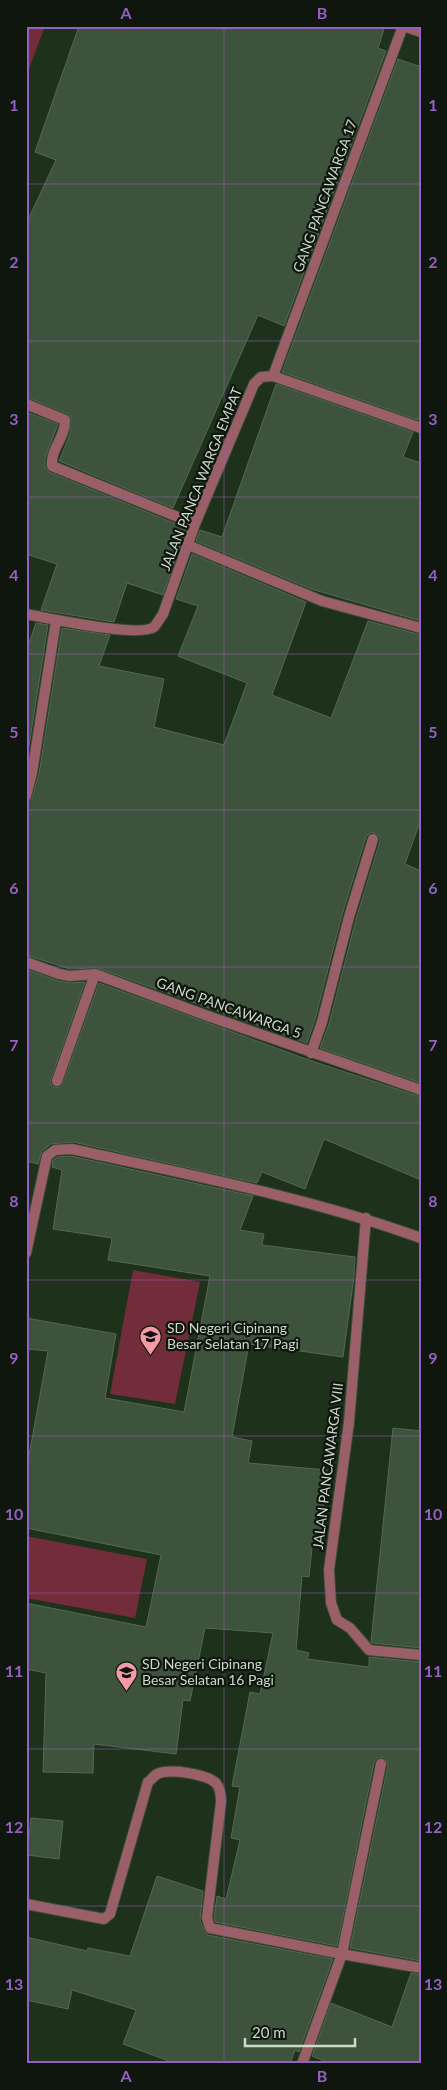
<svg xmlns="http://www.w3.org/2000/svg" width="447" height="2090" viewBox="0 0 447 2090" font-family="Lato,sans-serif">
	<style>
		.green { fill: #732c3a }
		.building { fill: #3e533b; stroke: #536950 }
		.lines { fill: none; stroke-linecap: round; stroke-linejoin: round }
		.street-casing { stroke: #394c37; stroke-width: 12 }
		.street { stroke: #9a5f67; stroke-width: 10 }
		.grid { fill: none; stroke: #9460c3; stroke-width: 1; stroke-opacity: 0.55 }
		.labels { text-anchor: middle; stroke-width: 4.5; stroke-linejoin: round; paint-order: stroke }
		.street-label { font-size: 14px; fill: #cdd9cb; stroke: #0e160d }
		.poi-label { font-size: 14px; fill: #cdd9cb; stroke: #0e160d; text-anchor: start }
		.neatline { fill: none; stroke: #9460c3; stroke-width: 2 }
		.grid-label { font-size: 16px; text-anchor: middle; font-weight: bold; fill: #9460c3 }
	</style>
	<rect width="100%" height="100%" fill="#1d311b"/>
	<path class="green" d="M26,26H45L26,77Z
		M133,1270L200,1282L175,1404L110,1394Z
		M26,1536L147,1559L135,1618L26,1598Z"/>
	<path class="building" d="M79,26H385L378,48L386,51L284,326L258,315L173,508L59,461L70,434L71,417L68,414L26,397V224L56,160L35,152Z
		M398,59L421,67V413L418,420L282,372Z
		M276,384L413,432L403,457L421,463V621L311,589L196,541L200,530L222,537Z
		M26,412L58,424L45,458V467L49,472L186,528L163,595L127,583L114,622L41,610L57,564L26,554Z
		M192,554L306,602L272,695L331,718L368,621L421,635V819L405,864L421,871V1083L320,1048L329,1024L356,919L380,841V837L375,833L371,832L366,837L342,915L315,1020L307,1043L97,968L70,969L26,955V803L32,798L39,774L62,628L110,635L99,666L164,679L154,727L224,745L247,683L178,656L198,606L176,599Z
		M36,623L48,625L26,765V652Z
		M26,969L58,981L70,983L85,982L51,1079L50,1083L54,1087L59,1088L63,1083L99,983L309,1060L421,1097V1180L324,1139L305,1189L262,1172L257,1183L73,1142L51,1144L42,1151L38,1164L26,1161Z
		M71,1156L253,1196L240,1230L264,1234L262,1245L355,1257L354,1277L343,1357L249,1344L232,1437L252,1441L248,1463L327,1470L320,1537H313L309,1577L302,1576L296,1650L309,1653L307,1659L369,1667V1657L421,1662V1961L350,1948L388,1765L386,1759L382,1757L376,1759L374,1763L337,1946L215,1922L214,1917L217,1896L226,1899L240,1840L231,1838L240,1787L232,1786L250,1692L260,1694L273,1633L205,1628L190,1701L183,1700L176,1754L94,1744L93,1773L43,1772L46,1673L26,1669V1603L146,1627L161,1555L26,1528V1472L48,1351L26,1349V1318L116,1334L105,1398L184,1412L210,1276L108,1260L112,1238L53,1229L62,1170L52,1167L53,1160L57,1157Z
		M393,1428L421,1431V1648L372,1643L371,1642Z
		M31,1818L63,1821L59,1859L27,1855Z
		M157,1876L203,1891L200,1920L204,1930L208,1935L333,1959L299,2052L295,2050L290,2064H177L123,2044L136,2010L72,1990L68,2009L26,2000V1937L87,1951L88,1948L130,1956Z
		M411,1973L421,1975V2064H332L312,2056L331,2003L392,2027Z"/>
	<g class="lines">
		<defs>
			<path id="street" d="M403,26L421,32
				M273,376L403,26
				M26,404L65,420C66,437 50,449 52,466L195,524
				M188,545L322,601L421,628
				M26,614C47,618 139,638 154,627C157,624 160,618 163,614L195,524L254,384L261,377L273,376L421,428
				M26,796L32,773L56,621
				M26,962L59,974L70,976L95,974L205,1015L421,1090
				M311,1053L322,1022L349,917L373,839
				M57,1081L95,974
				M366,1218L349,1422L329,1570L331,1603L337,1620L350,1628L369,1650L421,1655
				M26,1253L47,1156L55,1150L72,1149C189,1175 307,1197 421,1238
				M26,1904L104,1919L110,1914L148,1782C151,1780 154,1776 157,1774C169,1768 206,1774 216,1783C220,1788 221,1795 221,1802L207,1918L210,1928L342,1954L381,1764
				M302,2064L342,1954L421,1968"/>
		</defs>
		<use href="#street" class="street-casing"/>
		<use href="#street" class="street"/>
	</g>
	<path class="grid" d="M224,26V2064M26,184H421M26,341H421M26,497H421M26,654H421M26,810H421M26,967H421M26,1123H421M26,1280H421M26,1436H421M26,1593H421M26,1749H421M26,1906H421"/>
	<defs>
		<symbol id="school-pin" viewBox="-11 -11 22 30"><path d="M0 17L-7.5 6A9.5 9.5 0 1 1 7.5 6Z" fill="#f49aa6" stroke="#0e160d"/><path d="M0-5L7-2L0 1L-7-2ZM-4 1L0 2.5L4 1V4Q0 6-4 4Z" fill="#111"/></symbol>
	</defs>
	<g fill-rule="evenodd">
		<use href="#school-pin" x="138" y="1324" width="25" height="34"/>
		<use href="#school-pin" x="114" y="1660" width="25" height="34"/>
	</g>
	<g class="labels">
		<g class="street-label">
			<text transform="translate(325 196) rotate(-70)" y="5">GANG PANCAWARGA 17</text>
			<text transform="translate(201 479) rotate(-68)" y="5">JALAN PANCA WARGA EMPAT</text>
			<text transform="translate(229 1008) rotate(20)" y="5">GANG PANCAWARGA 5</text>
			<text transform="translate(328 1466) rotate(-83)" y="5">JALAN PANCAWARGA VIII</text>
		</g>
		<g class="poi-label">
			<text x="167" y="1333">SD Negeri Cipinang<tspan x="167" dy="16">Besar Selatan 17 Pagi</tspan></text>
			<text x="142" y="1669">SD Negeri Cipinang<tspan x="142" dy="16">Besar Selatan 16 Pagi</tspan></text>
		</g>
	</g>
	<rect width="447" height="2090" fill="none" stroke="#0e160d" stroke-width="55"/>
	<path d="M245 2038v8h110v-8" fill="none" stroke="#cdd9cb" stroke-width="2.5"/>
	<text x="252" y="2038" font-size="15" fill="#cdd9cb" stroke="#0e160d" stroke-width="4" paint-order="stroke">20 m</text>
	<rect x="28" y="28" width="392" height="2034" class="neatline"/>
	<g class="grid-label">
		<text x="126" y="19">A</text>
		<text x="322" y="19">B</text>
		<text x="14" y="111">1</text>
		<text x="433" y="111">1</text>
		<text x="14" y="268">2</text>
		<text x="433" y="268">2</text>
		<text x="14" y="425">3</text>
		<text x="433" y="425">3</text>
		<text x="14" y="581">4</text>
		<text x="433" y="581">4</text>
		<text x="14" y="738">5</text>
		<text x="433" y="738">5</text>
		<text x="14" y="894">6</text>
		<text x="433" y="894">6</text>
		<text x="14" y="1051">7</text>
		<text x="433" y="1051">7</text>
		<text x="14" y="1207">8</text>
		<text x="433" y="1207">8</text>
		<text x="14" y="1364">9</text>
		<text x="433" y="1364">9</text>
		<text x="14" y="1520">10</text>
		<text x="433" y="1520">10</text>
		<text x="14" y="1677">11</text>
		<text x="433" y="1677">11</text>
		<text x="14" y="1833">12</text>
		<text x="433" y="1833">12</text>
		<text x="14" y="1990">13</text>
		<text x="433" y="1990">13</text>
		<text x="126" y="2082">A</text>
		<text x="322" y="2082">B</text>
	</g>
</svg>
